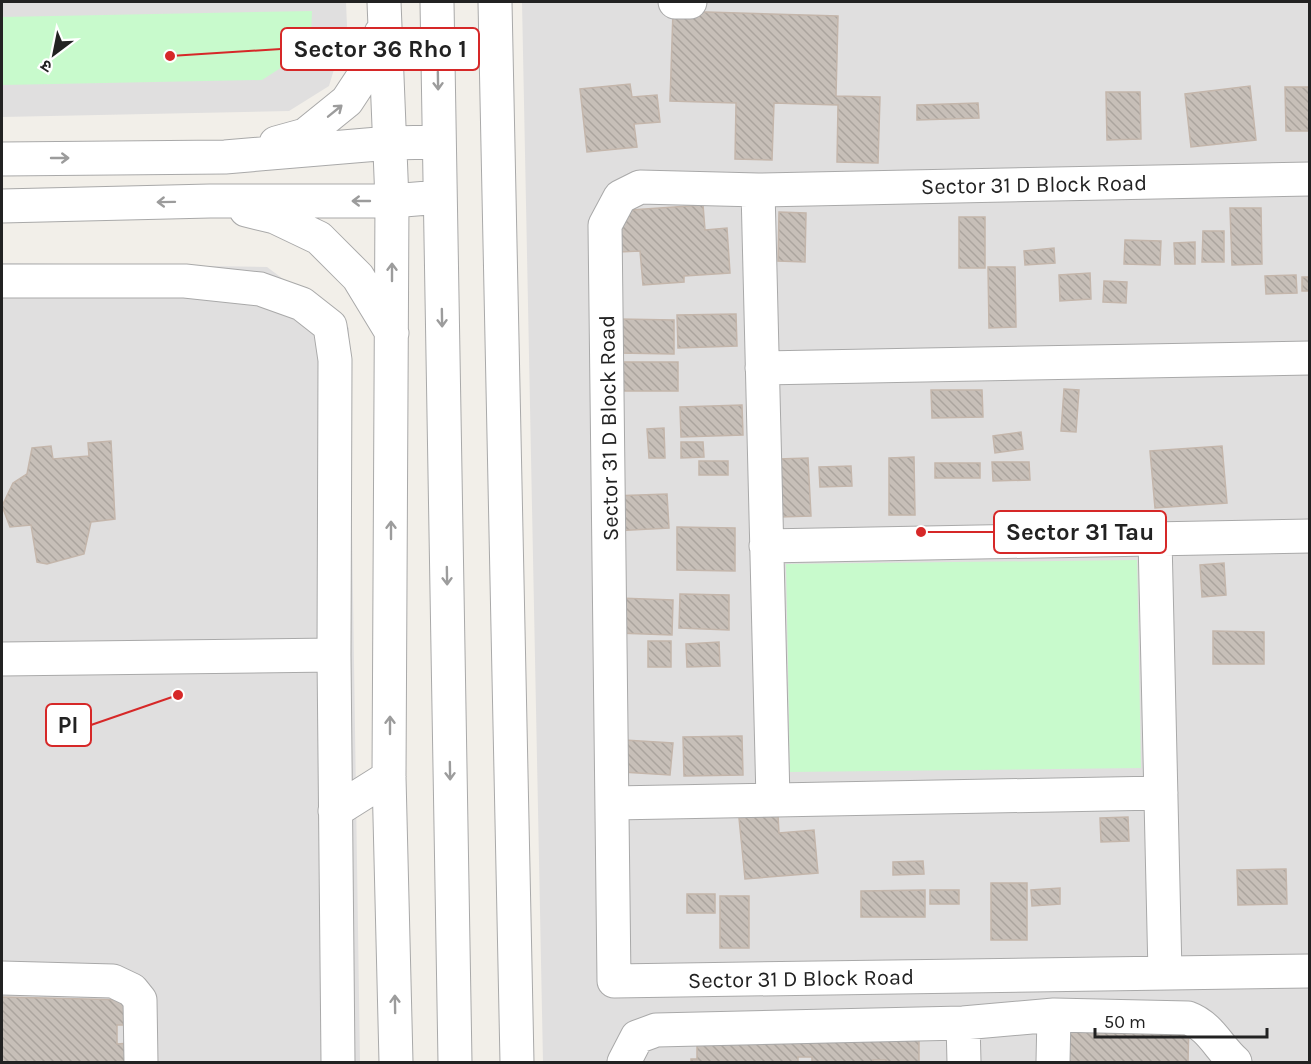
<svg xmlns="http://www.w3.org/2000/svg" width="1311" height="1064" viewBox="0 0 1311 1064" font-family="Karla,'Noto Sans Devanagari',sans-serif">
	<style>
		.residential { fill: #e0dfdf }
		.park { fill: #c8facc }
		.building { fill: url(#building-back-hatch); stroke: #c4b6ab; stroke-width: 1.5 }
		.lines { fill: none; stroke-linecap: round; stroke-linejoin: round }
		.minor-casing { stroke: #a9a9a9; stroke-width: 35 }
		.minor { stroke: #fff; stroke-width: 33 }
		.oneway { stroke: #9c9c9c }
		.labels { text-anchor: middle; stroke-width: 4.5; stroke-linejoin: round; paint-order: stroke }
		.street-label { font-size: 22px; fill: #222; stroke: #fff }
		.leader { fill: none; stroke: #d62828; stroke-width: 2 }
		.callout-dot { fill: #d62828; stroke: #fff; stroke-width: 2 }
		.callout { fill: #fff; stroke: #d62828; stroke-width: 2 }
		.callout-label { font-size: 24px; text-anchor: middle; font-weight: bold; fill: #222 }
	</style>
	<defs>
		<pattern id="building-back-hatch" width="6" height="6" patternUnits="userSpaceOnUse" patternTransform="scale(1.5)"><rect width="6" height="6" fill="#c7bfb8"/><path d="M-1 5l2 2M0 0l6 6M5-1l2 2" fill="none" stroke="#aba49e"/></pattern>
	</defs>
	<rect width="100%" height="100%" fill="#f2efe9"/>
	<path class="residential" d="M2,2H346L347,26L329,86L289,111L2,117Z
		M522,2H1309V1062H543Z
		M2,263L267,267L349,328L360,1062H2Z"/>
	<path class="park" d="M312,11L311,37L293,60L262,80L2,85V17Z
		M1137,560L1141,768L790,772L786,564Z"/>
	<path class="building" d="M673,11L838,16L836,96L880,97L878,163L837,162L838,105L774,103L772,160L735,159L736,103L670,101Z
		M630,84L632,97L657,95L660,122L634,124L637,147L587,152L580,89Z
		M1250,86L1256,140L1191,147L1185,94Z
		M1285,87H1310V131H1286Z
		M1106,92H1140L1141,139L1107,140Z
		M978,103L979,118L917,120V105Z
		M703,205L705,230L727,228L730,273L684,276V282L643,285L640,251L619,252L616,211Z
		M1230,208H1261L1262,264L1232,265Z
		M779,212L806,213L805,262L778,261Z
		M959,217H985V268H959Z
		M1203,231H1224V262H1202Z
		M1125,240L1161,241L1160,265L1124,264Z
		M1195,242V264H1175L1174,243Z
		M1054,248L1055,263L1025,265L1024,251Z
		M988,267H1015L1016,327L989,328Z
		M1090,273L1091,299L1060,301L1059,275Z
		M1296,275L1297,293L1266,294L1265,276Z
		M1302,277H1310V291H1302Z
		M1104,281L1127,282L1126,303L1103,302Z
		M736,314L737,346L678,348L677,315Z
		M619,319L674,320V354L618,353Z
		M623,362H678V391H623Z
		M1064,389L1079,390L1076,432L1061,431Z
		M931,390H982L983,417L932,418Z
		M742,405L743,435L681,437L680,407Z
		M664,428L665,458H649L647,429Z
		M1021,432L1023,449L995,453L993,436Z
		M111,441L115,519L91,522L84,554L47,564L37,562L31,525L10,527L2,506L13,483L27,474L32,448L51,446L53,459L89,456L88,443Z
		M681,442H703L704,457L681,458Z
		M1222,446L1227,503L1155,508L1150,451Z
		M914,457L915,515H889V458Z
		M808,458L811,516L780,517L778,459Z
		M699,461H728V475H699Z
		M992,462H1029L1030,480L993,481Z
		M935,463H980V478H935Z
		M851,466L852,486L820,487L819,467Z
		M667,494L669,528L613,531L611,496Z
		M677,527L735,528V571L677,570Z
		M1224,563L1226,595L1202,597L1200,565Z
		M680,594L729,595V630L679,628Z
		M618,598L673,600L672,635L617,633Z
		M1213,631L1264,632V664H1213Z
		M648,641H671V667H648Z
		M719,642L720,666L687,667L686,644Z
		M742,736L743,775L684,776L683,737Z
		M624,740L673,743L670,775L622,772Z
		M778,815L779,833L814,830L818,873L745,879L739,818Z
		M1128,817L1129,841L1101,842L1100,818Z
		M923,861L924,874L893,875V862Z
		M1286,869L1287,904L1238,905L1237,870Z
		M991,883H1027V940H991Z
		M1060,888V904L1032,906L1031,890Z
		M925,890V917H861V891Z
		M930,890H959V904H930Z
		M687,894H715V913H687Z
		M720,896H749V948H720Z
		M2,997L127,1000L129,1025H117V1044L130,1043L131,1062H2Z
		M1189,1021L1188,1062H1068L1071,1024Z
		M919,1034V1062H886V1060H873V1062H812V1057H798V1062H691V1059H697V1041Z"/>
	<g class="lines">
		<defs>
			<path id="minor" d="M384,2L392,201L389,777L396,1062
				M437,2L455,1062
				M495,2L517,1062
				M675,2H690
				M276,143L305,135L347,101L370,66L381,33
				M2,159L225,157L390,143L439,142
				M1310,179L758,190L640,187L620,197L605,225L614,981L1310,971
				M758,190L773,800
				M2,206L210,201H392L440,197
				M246,210L275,217L319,238L358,277L392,333
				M2,281H185L260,289L302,304L330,326L335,360L334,655
				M762,368L1310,358
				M1155,539L1165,973
				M766,546L1310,536
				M2,659L334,655L338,1062
				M613,803L1161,793
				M335,811L389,777
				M2,978L113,981L132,990L140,1000L141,1062
				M963,1023L964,1062
				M624,1062L637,1037L656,1030L963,1023L1054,1015L1188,1018C1210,1026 1219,1048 1235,1062
				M1053,1062L1054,1015"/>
		</defs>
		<use href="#minor" class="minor-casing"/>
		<use href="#minor" class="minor"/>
	</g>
	<defs><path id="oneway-shaft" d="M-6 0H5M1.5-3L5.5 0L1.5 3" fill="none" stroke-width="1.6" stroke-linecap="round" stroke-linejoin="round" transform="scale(1.5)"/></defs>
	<g class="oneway">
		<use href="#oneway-shaft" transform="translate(438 81) rotate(89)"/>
		<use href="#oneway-shaft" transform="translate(335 111) rotate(-39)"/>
		<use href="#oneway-shaft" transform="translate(60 158)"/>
		<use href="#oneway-shaft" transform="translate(361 201) rotate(-180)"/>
		<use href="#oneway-shaft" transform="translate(166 202) rotate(179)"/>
		<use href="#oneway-shaft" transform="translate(392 272) rotate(-90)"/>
		<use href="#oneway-shaft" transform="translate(442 318) rotate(89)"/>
		<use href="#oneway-shaft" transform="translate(391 530) rotate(-90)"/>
		<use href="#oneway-shaft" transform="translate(447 576) rotate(89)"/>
		<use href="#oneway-shaft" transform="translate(390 725) rotate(-90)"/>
		<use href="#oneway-shaft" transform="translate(450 771) rotate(89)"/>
		<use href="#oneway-shaft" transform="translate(395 1004) rotate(-91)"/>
	</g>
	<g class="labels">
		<g class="street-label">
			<text transform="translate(1034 184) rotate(-1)" y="8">Sector 31 D Block Road</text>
			<text transform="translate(608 428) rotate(-91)" y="8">Sector 31 D Block Road</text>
			<text transform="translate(801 978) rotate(-1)" y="8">Sector 31 D Block Road</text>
		</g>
	</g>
	<path class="leader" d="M170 56L281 49M921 532L994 532M178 695L91 725"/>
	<g class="callout-dot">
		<circle cx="170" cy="56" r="6"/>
		<circle cx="921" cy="532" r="6"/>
		<circle cx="178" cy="695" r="6"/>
	</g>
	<g class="callout">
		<rect x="281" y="28" width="198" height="42" rx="6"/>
		<rect x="994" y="511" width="172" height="42" rx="6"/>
		<rect x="46" y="704" width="45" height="42" rx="6"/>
	</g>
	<g class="callout-label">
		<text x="380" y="57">Sector 36 Rho 1</text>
		<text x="1080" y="540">Sector 31 Tau</text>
		<text x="68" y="733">PI</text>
	</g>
	<rect width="1311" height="1064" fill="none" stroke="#222222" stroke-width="6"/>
	<g transform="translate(54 54) rotate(212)" stroke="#ffffff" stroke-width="4.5" paint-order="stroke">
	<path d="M0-4.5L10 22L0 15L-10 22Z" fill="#222222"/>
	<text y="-9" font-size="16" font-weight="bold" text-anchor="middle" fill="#222222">उ</text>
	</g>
	<path d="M1095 1028v9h172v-9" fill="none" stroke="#222222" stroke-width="3"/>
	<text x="1104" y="1028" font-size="18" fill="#222222" stroke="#ffffff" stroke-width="4.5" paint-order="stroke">50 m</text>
</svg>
